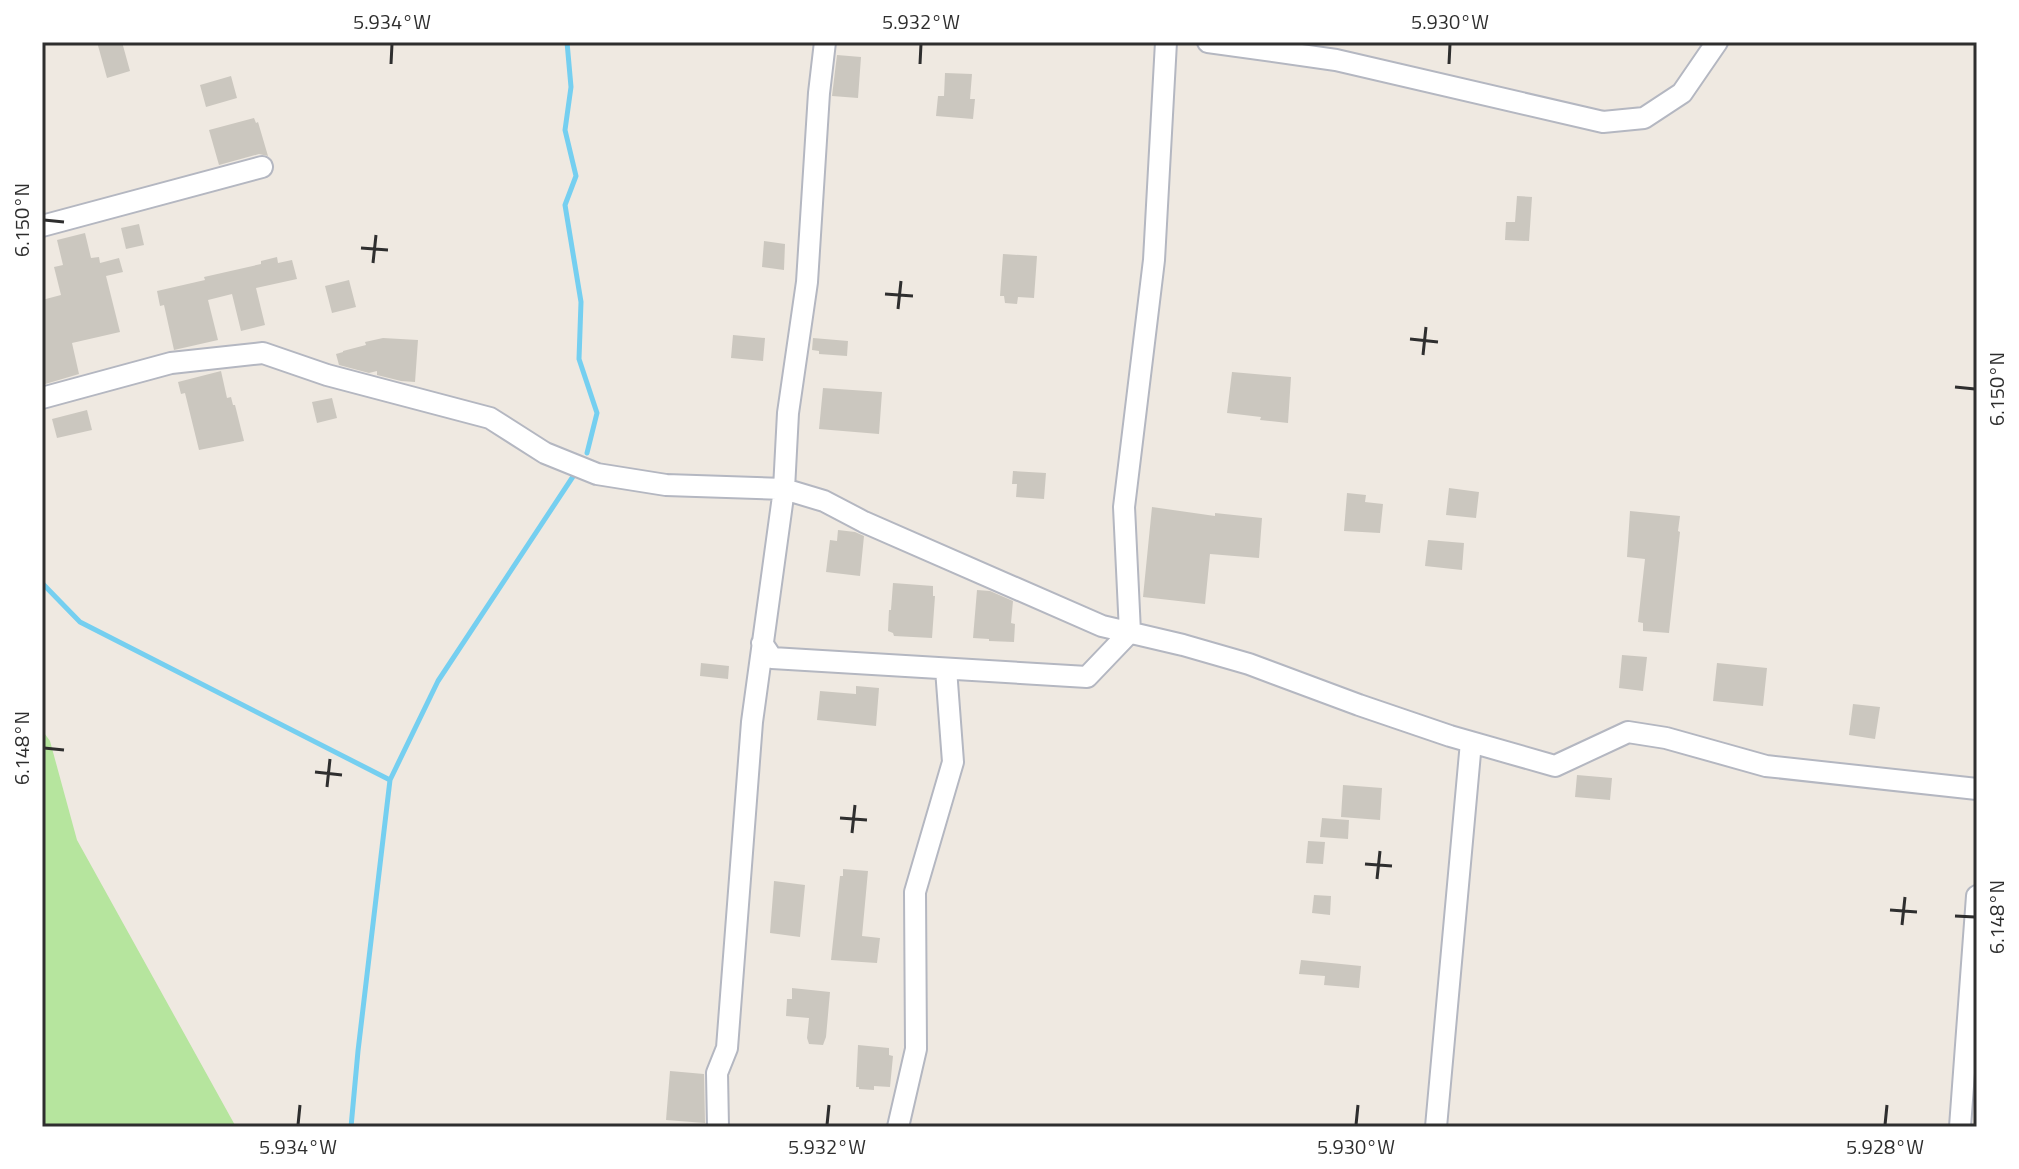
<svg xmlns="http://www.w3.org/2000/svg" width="2019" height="1169" viewBox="0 0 2019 1169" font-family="'Titillium Web',sans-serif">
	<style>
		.green { fill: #b6e59e }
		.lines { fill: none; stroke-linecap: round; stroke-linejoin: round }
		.stream { stroke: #75cff0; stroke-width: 5 }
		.building { fill: #cbc7bf }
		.minor-casing { stroke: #b4b7c1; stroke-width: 24 }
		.minor { stroke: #fff; stroke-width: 20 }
		.ticks { fill: none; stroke: #2e2e2e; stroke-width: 3 }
		.neatline { fill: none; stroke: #2e2e2e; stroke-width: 3 }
		.ticks-label { font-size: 20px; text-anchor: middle; fill: #2e2e2e }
	</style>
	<rect width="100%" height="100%" fill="#efe9e1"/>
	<path class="green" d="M42,730L50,741L77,840L236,1127H42Z"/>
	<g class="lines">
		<path class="stream" d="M567,42L571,87L565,130L576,176L565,205L581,302L579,359L597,413L587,453
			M42,583L80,622L390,780
			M351,1127L358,1051L390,780L438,681L574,475"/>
	</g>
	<path class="building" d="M97,42H122L130,71L107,78Z
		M837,55L861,57L858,98L832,96Z
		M945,73L972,74L970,99H975L973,119L936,116L938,96H944Z
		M231,76L237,98L206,107L200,85Z
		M254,118L256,123L258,122L268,156L259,154L219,165L209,130Z
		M1517,196L1532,197L1529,241L1505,240L1506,222H1515Z
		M139,224L144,245L126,249L121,228Z
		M85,233L91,258L99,257L100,263L119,258L123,272L106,276L120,332L72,343L79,374L42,385V300L61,295L54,267L63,265L57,240Z
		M764,241L785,244L784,270L762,267Z
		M1003,254L1037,256L1034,298L1018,297L1017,304L1005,303L1004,296H1000Z
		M277,257L278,263L292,260L297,279L256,288L265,325L241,331L232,294L208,300L218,340L174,350L164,305L160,306L157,291L205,280L204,277L261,264V261Z
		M349,280L356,307L332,313L325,286Z
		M733,335L765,338L763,361L731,358Z
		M383,338L418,340L415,382L401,381L377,375V371L369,373L339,365L336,354L343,352V351L366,345L365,342Z
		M813,338L848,341L847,356L819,354V351L812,350Z
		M221,371L227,398L231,397L233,405H235L244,441L199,450L185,393L181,394L178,382Z
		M1232,372L1291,377L1288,423L1260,420L1261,417L1227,413Z
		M823,388L882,392L879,434L819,429Z
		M332,398L337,418L317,423L312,402Z
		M87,410L92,430L57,438L52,419Z
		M1013,471L1046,473L1044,499L1016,497L1017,484H1012Z
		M1449,488L1479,492L1476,518L1446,515Z
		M1347,493L1366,495L1365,502L1383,504L1380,533L1344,531Z
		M1152,507L1215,516V513L1262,518L1259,558L1210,554L1205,604L1143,597Z
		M1630,511L1680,516L1678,531L1680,532L1669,633L1643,631V623L1638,622L1645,559L1627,557Z
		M838,530L855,532L864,536L860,576L826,572L830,540L837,541Z
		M1428,540L1464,543L1462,570L1425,566Z
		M893,583L933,586V596H935L932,638L894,636L893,633L888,631L889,610H891Z
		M977,590L990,591L1013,601L1011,623L1015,624L1014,642L989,641V639L973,638Z
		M1622,655L1647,657L1643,691L1619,688Z
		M701,663L729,666L728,679L700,676Z
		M1717,663L1767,668L1763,706L1713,701Z
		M856,686L879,688L876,726L817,720L820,691L856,694Z
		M1853,704L1880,707L1875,739L1849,735Z
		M1577,775L1612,778L1610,800L1575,797Z
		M1343,785L1382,788L1380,820L1341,817Z
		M1322,818L1349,820L1348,839L1320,837Z
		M1308,841L1325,842L1323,864L1306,863Z
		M843,869L868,871L862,936L880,938L877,963L831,960L840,876H843Z
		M774,881L805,885L800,937L770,933Z
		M1314,895L1331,896L1330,915L1312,913Z
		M1301,960L1361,966L1359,988L1324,985L1325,976L1299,974Z
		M792,988L830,992L826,1037L823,1045L809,1044L807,1038L809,1018L786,1016L787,999H792Z
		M858,1045L889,1048V1055L893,1056L890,1087L874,1086V1090L859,1089V1087H856Z
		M670,1071L704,1074L705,1123L666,1120Z"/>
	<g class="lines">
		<defs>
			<path id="minor" d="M1208,42L1336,60L1603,122L1644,118L1682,93L1717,42
				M42,226L262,167
				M42,398L171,363L263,353L327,375L490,418L545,453L597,474L666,485L784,489L824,501L864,522L1102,626L1183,645L1249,664L1359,705L1450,736L1555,766L1628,732L1666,738L1766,766L1977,789
				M762,643L772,658L1087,677L1130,632L1124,507L1154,260L1166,42
				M718,1127L717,1073L727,1048L752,722L784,489L788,413L807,282L819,93L825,42
				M898,1127L916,1049L915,892L953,762L946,669
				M1436,1127L1471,742
				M1960,1127L1977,896"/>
		</defs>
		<use href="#minor" class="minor-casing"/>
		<use href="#minor" class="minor"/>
	</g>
	<path class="ticks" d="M391,64L392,44M920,64L921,44M1449,64L1450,44M44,220L64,222M361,248L388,250M373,263L376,235M885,294L913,296M898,309L901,281M1410,339L1438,342M1423,355L1426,327M1955,387L1975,389M44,748L64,750M315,772L342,775M327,787L330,759M840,818L867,820M852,833L855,805M1365,864L1392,866M1377,879L1380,851M1890,910L1917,912M1955,916L1975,917M1902,925L1905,897M298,1125L300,1105M827,1125L829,1105M1356,1125L1358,1105M1885,1125L1887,1105"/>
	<rect width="2019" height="1169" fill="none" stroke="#ffffff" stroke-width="88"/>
	<rect x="44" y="44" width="1931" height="1081" class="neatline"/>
	<g class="ticks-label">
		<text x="392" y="29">5.934°W</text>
		<text x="921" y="29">5.932°W</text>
		<text x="1450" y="29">5.930°W</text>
		<text transform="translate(22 220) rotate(-90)" y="7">6.150°N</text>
		<text transform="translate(1997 389) rotate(-90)" y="7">6.150°N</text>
		<text transform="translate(22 748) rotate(-90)" y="7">6.148°N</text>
		<text transform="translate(1997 917) rotate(-90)" y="7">6.148°N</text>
		<text x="298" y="1154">5.934°W</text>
		<text x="827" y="1154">5.932°W</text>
		<text x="1356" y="1154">5.930°W</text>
		<text x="1885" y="1154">5.928°W</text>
	</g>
</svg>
